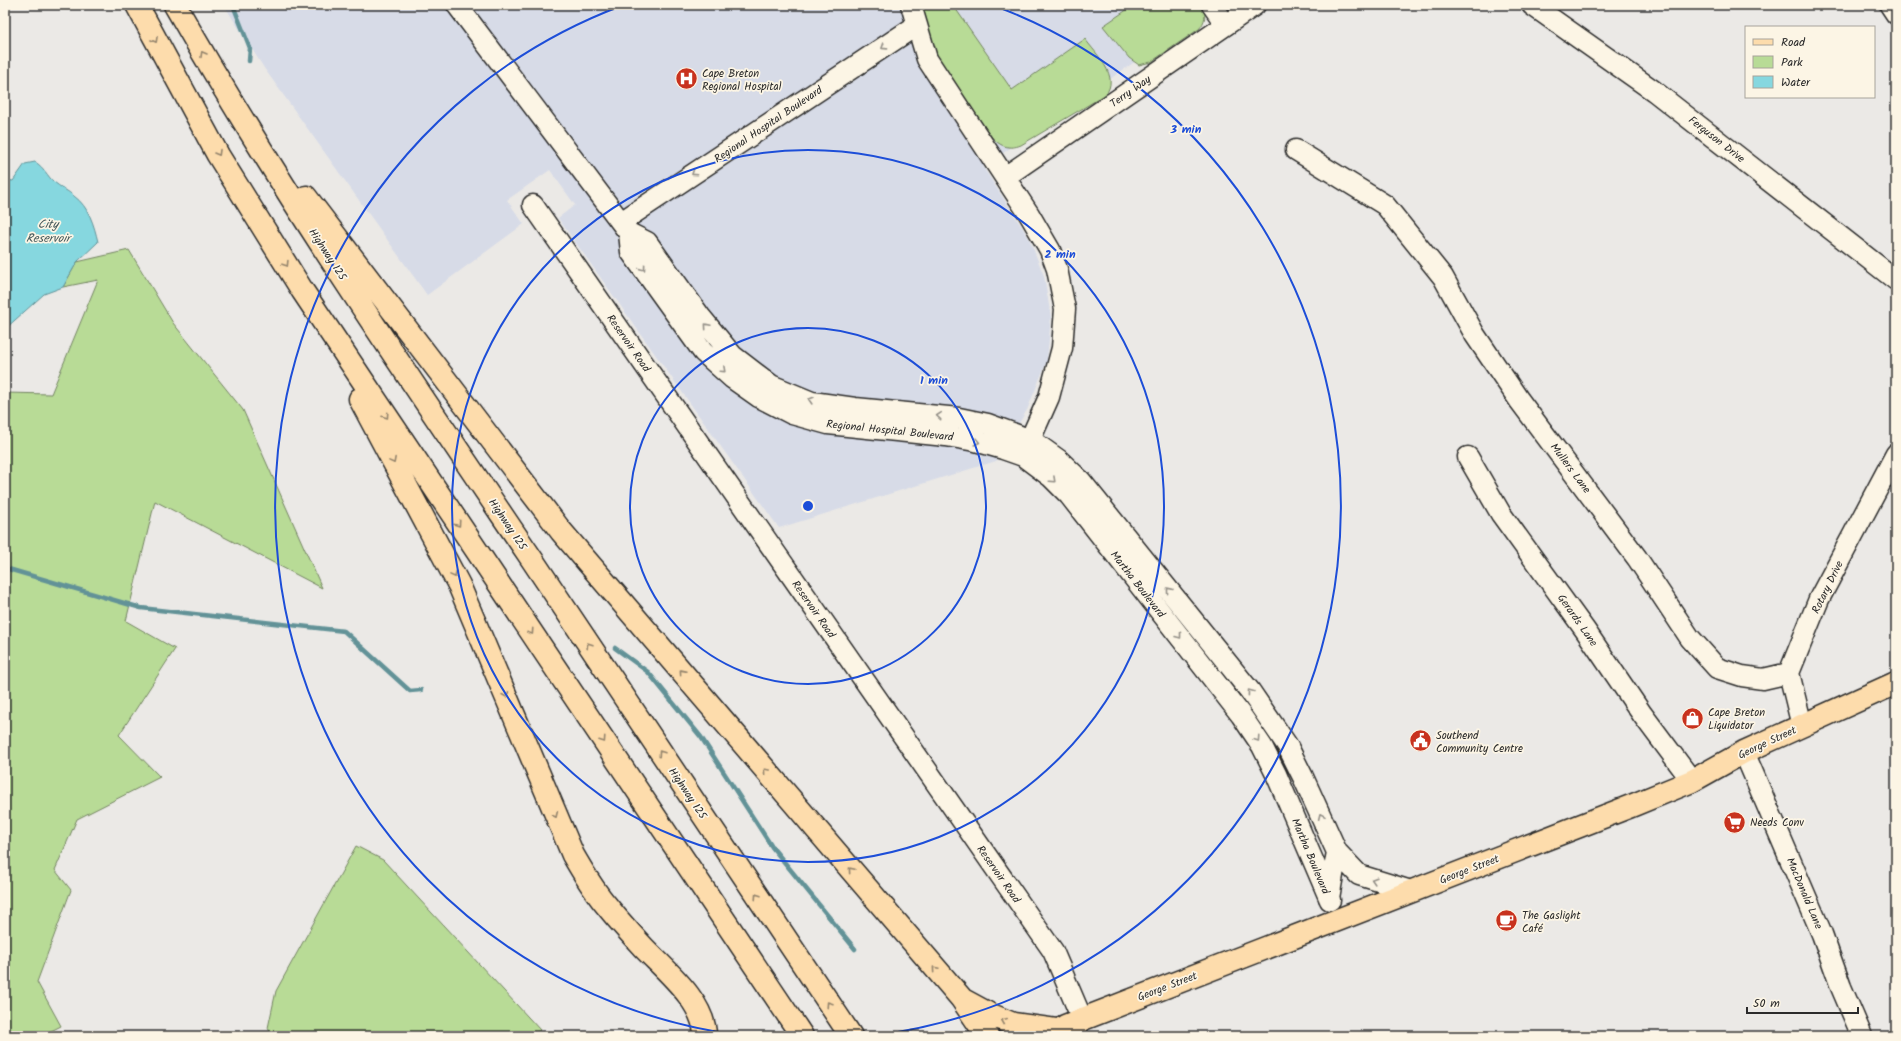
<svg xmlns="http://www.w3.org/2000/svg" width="1901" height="1041" viewBox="0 0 1901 1041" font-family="Kalam,sans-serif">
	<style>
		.built { fill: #d7dbe7 }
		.green { fill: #b8db96; stroke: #728360 }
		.water { fill: #86d7df; stroke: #629297 }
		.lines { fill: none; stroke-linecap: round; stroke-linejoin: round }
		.stream { stroke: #629297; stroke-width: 4.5 }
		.minor-casing { stroke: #2b2b2b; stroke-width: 23 }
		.major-casing { stroke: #2b2b2b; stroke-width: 25 }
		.highway-casing { stroke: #2b2b2b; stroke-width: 25 }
		.minor { stroke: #fcf5e5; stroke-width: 20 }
		.major { stroke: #fddcac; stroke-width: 22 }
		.highway { stroke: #fddcac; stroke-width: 22 }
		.oneway { stroke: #94846c }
		.oneway2 { stroke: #949088 }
		.ring { fill: none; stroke: #1d4ed8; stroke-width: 2 }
		.labels { text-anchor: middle; stroke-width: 3.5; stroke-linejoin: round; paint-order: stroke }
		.poi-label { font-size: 11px; fill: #2b2b2b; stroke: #fcf5e5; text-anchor: start }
		.street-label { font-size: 11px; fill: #2b2b2b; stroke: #fcf5e5 }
		.water-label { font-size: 12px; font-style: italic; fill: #425658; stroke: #fcf5e5 }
		.centre { fill: #1d4ed8; stroke: #fcf5e5; stroke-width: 2 }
		.ring-label { font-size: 12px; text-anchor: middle; font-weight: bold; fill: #1d4ed8; stroke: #fcf5e5; stroke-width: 3.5; stroke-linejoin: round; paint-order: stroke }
	</style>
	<rect width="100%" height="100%" fill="#ebe9e6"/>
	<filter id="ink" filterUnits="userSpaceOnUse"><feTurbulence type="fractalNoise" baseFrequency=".025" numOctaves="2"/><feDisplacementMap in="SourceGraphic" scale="8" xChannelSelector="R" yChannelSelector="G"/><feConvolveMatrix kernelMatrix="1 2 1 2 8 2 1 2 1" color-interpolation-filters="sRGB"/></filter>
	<g filter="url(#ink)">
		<path class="built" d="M224,5H1193L1201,16L983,167L1029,238L1044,276L1051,317L1047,361L1027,410L996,461L779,528L558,218L575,205L550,170L507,200L524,224L427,295L264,68Z"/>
		<path class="green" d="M920,5H953L1012,90L1085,39C1096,54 1121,77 1105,95L1021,145C1009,150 999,146 991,136L934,53Z
			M1134,5H1202C1207,14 1205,22 1199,29L1151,62L1139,65L1129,58L1103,26Z
			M129,250L173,323L243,410L322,588L155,501L126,621L175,649L119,735L160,777L77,819L55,870L71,890L37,982L61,1026L41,1036H8L5,1032V393L51,394L98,280L63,287L77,262Z
			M356,846L383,860L540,1030L533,1036H272L268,1028L276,991Z"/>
		<path class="water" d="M35,162C44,167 47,176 54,182C60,187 68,191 74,196C89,207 94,225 98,242L77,262L63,287L44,294L5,329V180L13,181L25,164Z"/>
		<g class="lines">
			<path class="stream" d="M233,5L250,48L249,61
				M5,568L141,608L344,631L410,691L421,690
				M615,648L648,672L701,737L772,847L855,949"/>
			<defs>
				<path id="minor" d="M457,5L629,233L647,242L700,316L733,356L771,385L812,402L855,408L959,418L988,424L1031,440L1059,460L1081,481L1250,691L1287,745L1303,777L1337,852L1329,898
					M911,5L927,59L1029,214L1050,250L1057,269L1065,309L1062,348L1049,397L1025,451
					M1212,5L1226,25
					M1532,5L1654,91L1896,280
					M1890,5L1896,14
					M1296,150L1385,205L1443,277L1475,335L1519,400L1637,558L1690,638L1717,668L1742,676L1763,679L1789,673
					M1005,177L1255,5
					M533,205L1053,951L1082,1019
					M621,222L917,25
					M629,233L631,252L703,352L732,378L759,397L792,414L828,424L946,436L975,441L1003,449L1023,456L1051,477L1069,495L1241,715L1262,746L1276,774L1330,900
					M1468,457L1501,514L1585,630L1642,714L1692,781
					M1802,726L1789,673L1819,599L1896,454
					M1744,752L1822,934L1841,987L1862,1036
					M1337,852L1359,875L1411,891"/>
				<path id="major" d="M1065,1026L1631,806L1692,781L1744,752L1896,683"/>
				<path id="highway" d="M137,5L218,155L302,290L802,1036
					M175,5C282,193 405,372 527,552C636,713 743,875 851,1036
					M306,197L561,531L961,998L987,1036
					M360,399L459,585L573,855C583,872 593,890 607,906C618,920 631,934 643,947C665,970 705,1002 705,1036
					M965,1001L989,1014L1013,1024L1056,1030
					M1068,1036L1082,1019"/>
			</defs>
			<use href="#minor" class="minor-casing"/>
			<use href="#major" class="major-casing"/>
			<use href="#highway" class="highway-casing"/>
			<use href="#minor" class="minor"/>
			<use href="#major" class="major"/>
			<use href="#highway" class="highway"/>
		</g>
		<defs><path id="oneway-chevron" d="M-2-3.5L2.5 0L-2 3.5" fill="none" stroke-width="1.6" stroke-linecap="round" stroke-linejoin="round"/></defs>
		<g class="oneway">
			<use href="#oneway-chevron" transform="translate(155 40) rotate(61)"/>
			<use href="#oneway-chevron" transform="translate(203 54) rotate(-120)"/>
			<use href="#oneway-chevron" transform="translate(218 153) rotate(60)"/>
			<use href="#oneway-chevron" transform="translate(286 264) rotate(58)"/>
			<use href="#oneway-chevron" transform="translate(386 416) rotate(56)"/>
			<use href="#oneway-chevron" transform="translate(393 461) rotate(62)"/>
			<use href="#oneway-chevron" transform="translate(458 524) rotate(56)"/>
			<use href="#oneway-chevron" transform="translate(454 575) rotate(62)"/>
			<use href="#oneway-chevron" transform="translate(531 632) rotate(56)"/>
			<use href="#oneway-chevron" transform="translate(589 645) rotate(-124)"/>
			<use href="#oneway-chevron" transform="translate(682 672) rotate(-131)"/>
			<use href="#oneway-chevron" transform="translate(506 695) rotate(67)"/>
			<use href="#oneway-chevron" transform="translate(603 740) rotate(56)"/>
			<use href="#oneway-chevron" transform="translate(661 753) rotate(-124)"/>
			<use href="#oneway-chevron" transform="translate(766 771) rotate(-130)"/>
			<use href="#oneway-chevron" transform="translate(555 815) rotate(66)"/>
			<use href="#oneway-chevron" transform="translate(851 870) rotate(-131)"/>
			<use href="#oneway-chevron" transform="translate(757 896) rotate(-124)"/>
			<use href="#oneway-chevron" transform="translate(935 969) rotate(-131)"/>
			<use href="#oneway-chevron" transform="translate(829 1004) rotate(-124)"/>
			<use href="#oneway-chevron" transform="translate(1004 1021) rotate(-157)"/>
		</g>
		<g class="oneway2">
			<use href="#oneway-chevron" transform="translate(884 47) rotate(147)"/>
			<use href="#oneway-chevron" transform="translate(694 173) rotate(146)"/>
			<use href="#oneway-chevron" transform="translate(643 268) rotate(54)"/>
			<use href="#oneway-chevron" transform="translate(707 326) rotate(-131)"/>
			<use href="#oneway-chevron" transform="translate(723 370) rotate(42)"/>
			<use href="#oneway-chevron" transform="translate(811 400) rotate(-163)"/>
			<use href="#oneway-chevron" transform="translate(939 416) rotate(-175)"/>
			<use href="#oneway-chevron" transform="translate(977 442) rotate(14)"/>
			<use href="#oneway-chevron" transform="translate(1053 480) rotate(43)"/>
			<use href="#oneway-chevron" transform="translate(1169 590) rotate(-129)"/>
			<use href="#oneway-chevron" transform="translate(1179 636) rotate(52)"/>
			<use href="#oneway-chevron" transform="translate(1250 692) rotate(-127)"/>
			<use href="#oneway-chevron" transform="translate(1257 739) rotate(56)"/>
			<use href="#oneway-chevron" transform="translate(1321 816) rotate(-114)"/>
			<use href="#oneway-chevron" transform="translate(1374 880) rotate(-163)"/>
		</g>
	</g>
	<g class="ring">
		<circle cx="808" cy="506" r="178"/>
		<circle cx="808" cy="506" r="356"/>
		<path d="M738 1035A534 534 0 0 1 621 6M995 6A534 534 0 0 1 878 1035"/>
	</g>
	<defs>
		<symbol id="hospital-disc" viewBox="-11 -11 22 22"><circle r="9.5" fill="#c8321e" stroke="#fcf5e5"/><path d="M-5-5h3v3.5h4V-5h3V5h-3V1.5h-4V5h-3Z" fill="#fff"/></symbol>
		<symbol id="shop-disc" viewBox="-11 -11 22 22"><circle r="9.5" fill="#c8321e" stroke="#fcf5e5"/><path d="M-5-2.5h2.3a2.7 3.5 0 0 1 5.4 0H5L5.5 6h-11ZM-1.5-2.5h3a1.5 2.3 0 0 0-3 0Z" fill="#fff"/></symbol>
		<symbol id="civic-disc" viewBox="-11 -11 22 22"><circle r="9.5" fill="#c8321e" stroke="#fcf5e5"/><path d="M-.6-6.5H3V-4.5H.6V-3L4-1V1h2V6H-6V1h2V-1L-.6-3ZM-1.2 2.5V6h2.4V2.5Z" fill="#fff"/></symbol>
		<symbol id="supermarket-disc" viewBox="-11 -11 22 22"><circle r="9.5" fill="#c8321e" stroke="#fcf5e5"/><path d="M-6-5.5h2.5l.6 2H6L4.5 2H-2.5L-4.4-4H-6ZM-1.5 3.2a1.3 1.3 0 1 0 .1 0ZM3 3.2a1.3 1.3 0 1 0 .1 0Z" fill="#fff"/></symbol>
		<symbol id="cafe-disc" viewBox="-11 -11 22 22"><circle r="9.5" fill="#c8321e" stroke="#fcf5e5"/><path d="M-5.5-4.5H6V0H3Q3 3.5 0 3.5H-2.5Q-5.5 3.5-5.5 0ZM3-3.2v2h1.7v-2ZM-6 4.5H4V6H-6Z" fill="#fff"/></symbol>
	</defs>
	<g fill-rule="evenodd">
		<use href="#hospital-disc" x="674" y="66" width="25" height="25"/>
		<use href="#shop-disc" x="1680" y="706" width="25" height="25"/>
		<use href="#civic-disc" x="1408" y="728" width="25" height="25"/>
		<use href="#supermarket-disc" x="1722" y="810" width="25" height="25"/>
		<use href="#cafe-disc" x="1494" y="908" width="25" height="25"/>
	</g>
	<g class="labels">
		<g class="poi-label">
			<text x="702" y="77">Cape Breton<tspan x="702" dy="13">Regional Hospital</tspan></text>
			<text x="1708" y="716">Cape Breton<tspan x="1708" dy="13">Liquidator</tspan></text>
			<text x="1436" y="739">Southend<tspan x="1436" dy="13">Community Centre</tspan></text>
			<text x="1750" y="826">Needs Conv</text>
			<text x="1522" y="919">The Gaslight<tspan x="1522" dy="13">Café</tspan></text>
		</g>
		<g class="street-label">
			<text transform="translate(1130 91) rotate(-35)" y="4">Terry Way</text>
			<text transform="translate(768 124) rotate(-34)" y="4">Regional Hospital Boulevard</text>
			<text transform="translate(1717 139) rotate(38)" y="4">Ferguson Drive</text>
			<text transform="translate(328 254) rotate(57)" y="4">Highway 125</text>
			<text transform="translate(629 343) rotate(55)" y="4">Reservoir Road</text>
			<text transform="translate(890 430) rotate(6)" y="4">Regional Hospital Boulevard</text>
			<text transform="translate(1571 468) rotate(53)" y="4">Mullers Lane</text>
			<text transform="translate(508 524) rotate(56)" y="4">Highway 125</text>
			<text transform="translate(1138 584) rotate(52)" y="4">Martha Boulevard</text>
			<text transform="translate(1827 587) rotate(-64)" y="4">Rotary Drive</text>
			<text transform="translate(814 609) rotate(55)" y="4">Reservoir Road</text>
			<text transform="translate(1578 620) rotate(55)" y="4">Gerards Lane</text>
			<text transform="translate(1767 742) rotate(-25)" y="4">George Street</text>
			<text transform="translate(688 793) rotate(56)" y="4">Highway 125</text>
			<text transform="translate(1311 856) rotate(67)" y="4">Martha Boulevard</text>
			<text transform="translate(1469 869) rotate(-21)" y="4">George Street</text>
			<text transform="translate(999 874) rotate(55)" y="4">Reservoir Road</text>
			<text transform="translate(1805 893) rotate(67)" y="4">MacDonald Lane</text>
			<text transform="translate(1167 986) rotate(-21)" y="4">George Street</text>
		</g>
		<g class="water-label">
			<text x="48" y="228">City<tspan x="48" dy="14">Reservoir</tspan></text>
		</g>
	</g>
	<circle cx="808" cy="506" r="6" class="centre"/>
	<g class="ring-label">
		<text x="1186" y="133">3 min</text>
		<text x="1060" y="258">2 min</text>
		<text x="934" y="384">1 min</text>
	</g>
	<rect width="1901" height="1041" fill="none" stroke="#fcf5e5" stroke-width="20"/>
	<rect x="10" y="10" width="1881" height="1021" fill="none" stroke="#2b2b2b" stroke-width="1.5" filter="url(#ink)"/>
	<rect x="1745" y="26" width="130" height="72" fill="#fcf5e5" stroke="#a8a49b"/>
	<rect x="1753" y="39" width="20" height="6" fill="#fddcac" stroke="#a8a49b"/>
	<text x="1781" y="46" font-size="12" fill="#2b2b2b">Road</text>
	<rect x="1753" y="56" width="20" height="12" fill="#b8db96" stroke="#a8a49b"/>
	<text x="1781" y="66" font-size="12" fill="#2b2b2b">Park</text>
	<rect x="1753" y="76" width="20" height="12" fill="#86d7df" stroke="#a8a49b"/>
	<text x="1781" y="86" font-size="12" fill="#2b2b2b">Water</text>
	<path d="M1747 1007v6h111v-6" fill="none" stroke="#2b2b2b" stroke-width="2"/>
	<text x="1753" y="1007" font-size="12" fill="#2b2b2b" stroke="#fcf5e5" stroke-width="3" paint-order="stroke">50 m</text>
</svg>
